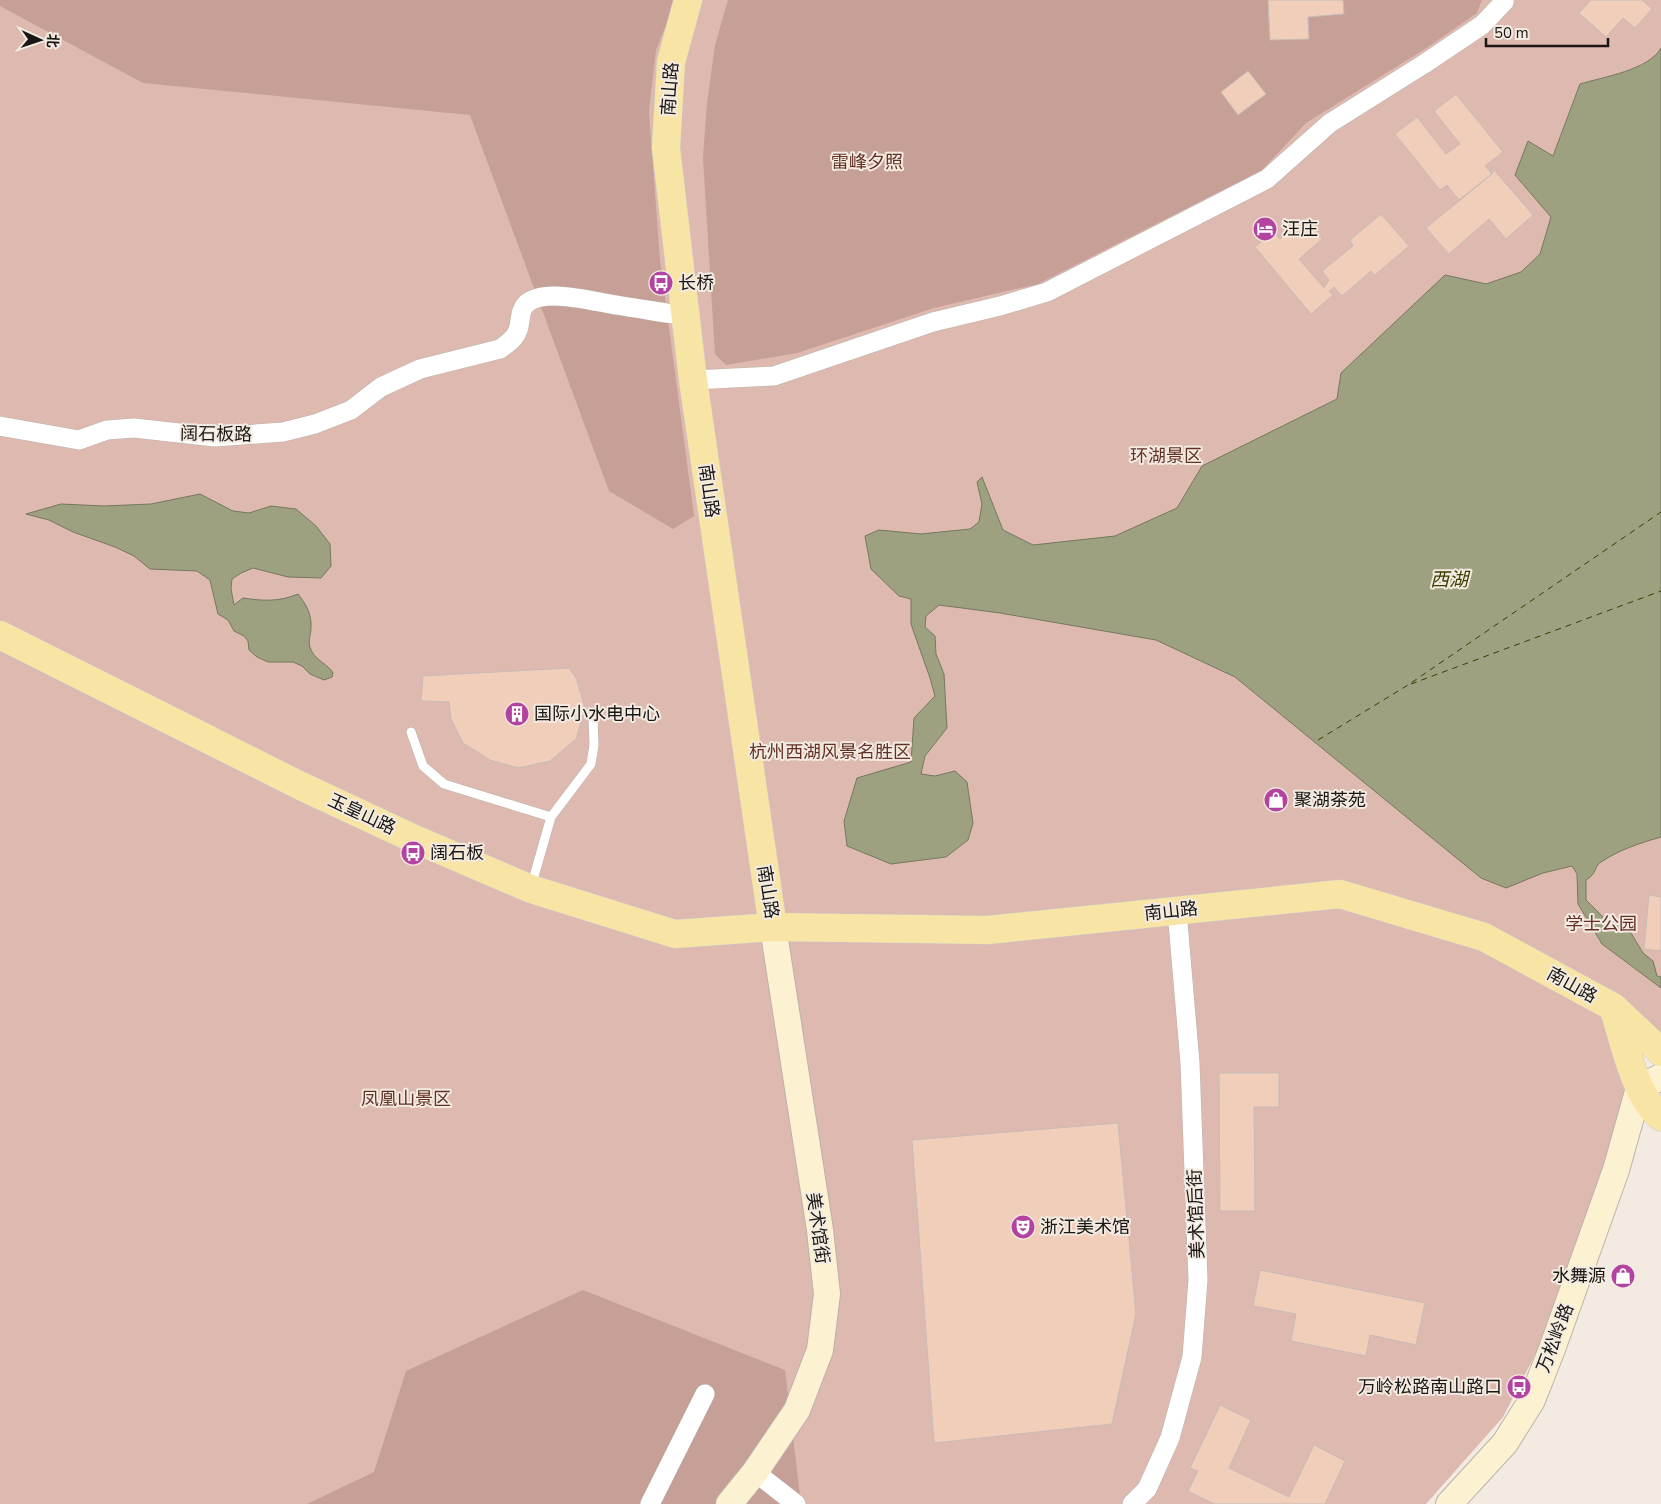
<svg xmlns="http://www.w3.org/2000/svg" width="1661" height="1504" viewBox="0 0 1661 1504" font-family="'Nunito Sans','Noto Sans SC',sans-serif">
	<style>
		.green { fill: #deb9b0 }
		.forest { fill: #c69f96 }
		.water { fill: #9ea17f; stroke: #76775f }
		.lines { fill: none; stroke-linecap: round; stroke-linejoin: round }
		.ferry { stroke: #3b3d00; stroke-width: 1; stroke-dasharray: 6 5; stroke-linecap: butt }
		.building { fill: #f1ceba; stroke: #c6bcb6 }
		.lane-casing { stroke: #bab3aa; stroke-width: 10 }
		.street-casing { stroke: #bab3aa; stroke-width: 20 }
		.secondary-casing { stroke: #bab3aa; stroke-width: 28 }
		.primary-casing { stroke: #cccccb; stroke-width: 29 }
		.lane { stroke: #fff; stroke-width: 9 }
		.street { stroke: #fff; stroke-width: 19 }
		.secondary { stroke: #fcf2d2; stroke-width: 26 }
		.primary { stroke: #f8e5a5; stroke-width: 28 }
		.labels { text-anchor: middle; stroke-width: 4; stroke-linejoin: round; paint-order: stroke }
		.street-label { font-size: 18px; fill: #191613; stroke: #f3ebe2 }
		.park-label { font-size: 18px; fill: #633024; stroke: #f3ebe2 }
		.poi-label { font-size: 18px; fill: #191613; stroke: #f3ebe2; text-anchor: start }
		.water-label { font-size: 19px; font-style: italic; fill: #3b3d00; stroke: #f3ebe2 }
	</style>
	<rect width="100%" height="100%" fill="#f3ebe2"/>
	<path class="green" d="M0,0H1661V1054L1647,1039L1552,1322L1503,1417L1426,1504H0Z"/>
	<path class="forest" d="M0,0H676L656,50L649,111L660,260L694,516L673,529L609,491L470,115L143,83L0,6Z
		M728,0H1482L1477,13L1428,47L1306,123L1262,170L1038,284L934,308L797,353L726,365L715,354L703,158L707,103L715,45Z
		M583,1290L785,1370L801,1504H307L374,1472L406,1371Z"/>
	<path class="water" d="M1661,48V837C1640,843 1619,850 1601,862C1593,867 1598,873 1586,880V900L1603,917L1631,933L1643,953L1653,961L1657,976L1661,977V988L1602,944L1578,904L1577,874L1572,866L1543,873L1506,888L1481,878L1235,677L1156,640L1000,613L939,605L926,616L925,627L935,636L936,654L944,674L947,728L925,756L921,774L935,776L955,771L967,782L973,823L968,840L946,857L891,864L847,846L844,821L857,778L911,762L914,718L935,696L930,678L911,624V599L899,596L871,569L865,536L879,530L921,534L970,529L979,522L982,504L977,482L982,477L1003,530L1033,545L1115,536L1177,508L1202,466L1337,399L1341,373L1445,275L1486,284L1521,272L1540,254L1551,217L1515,175L1528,141L1553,156L1580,84C1603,77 1649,70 1661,48Z
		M200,494L233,511L249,513L271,506L296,509L316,526L330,544L331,566L321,578L288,577L253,568L241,573L232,579L231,589L234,605L243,598C263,601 279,602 298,594C305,603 312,614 311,627C311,635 307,642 311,650C316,661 328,664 333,673L332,677L324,680L310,674L302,666L293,662H268L257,657L249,650L248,641L244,636L234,631L228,620L218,614L210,580L197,571L150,569L134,556L115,547L73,532L49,520L26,514L61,504L104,506L151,504Z"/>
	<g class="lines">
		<path class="ferry" d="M1411,684L1661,591
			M1318,740L1408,685L1661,512"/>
	</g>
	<path class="building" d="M1268,0H1343L1344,14L1308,17L1309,39L1270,40Z
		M1591,0H1642L1652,9L1635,28L1623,18L1606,37L1579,13Z
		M1248,71L1266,94L1238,115L1221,92Z
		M1456,94L1503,152L1485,166L1492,174L1459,200L1447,185L1440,190L1395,134L1417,117L1446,154L1460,144L1434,111Z
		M1494,170L1533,215L1506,239L1489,219L1449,254L1426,228L1492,174Z
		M1381,214L1409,246L1375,275L1371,271L1342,296L1334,287L1329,291L1333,295L1311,314L1255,247L1273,231L1280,239L1304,217L1322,239L1299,259L1324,288L1329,280L1322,271L1353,246L1350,240Z
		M569,668L576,678L585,708L576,739L550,761L518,768L490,760L463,743L451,719L449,702L421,701L423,676Z
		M1649,895L1661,897V951L1644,949Z
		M1219,1073H1279V1107H1254L1255,1211H1220Z
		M1118,1123L1136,1314L1112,1424L934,1443L912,1140Z
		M1260,1270L1425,1303L1416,1345L1370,1335L1366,1356L1291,1341L1296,1314L1253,1306Z
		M1220,1405L1251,1420L1229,1468L1289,1497L1314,1445L1345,1461L1325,1504H1214L1188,1491L1198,1471L1190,1468Z"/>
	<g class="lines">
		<defs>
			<path id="lane" d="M411,732L423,766L444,784L551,817
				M531,887L551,817L591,764L594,745L593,716"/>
			<path id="street" d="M693,380L774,376L933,322L1000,306L1047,292L1267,179L1330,123L1424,64L1482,25L1504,2L1503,0
				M0,426L79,440L107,430L134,428L215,437L283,432L315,424L351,410L381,387L420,369L500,349C507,344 515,339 518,330C521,322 519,311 526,304C544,287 595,302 616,305C639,309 662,312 685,316
				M755,1472L796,1504
				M650,1504L705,1394
				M1132,1504L1147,1489L1170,1438L1192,1357L1198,1280L1190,1063L1177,911"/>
			<path id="secondary" d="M729,1504L755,1472L797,1410L820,1350L827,1294L820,1230L773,927
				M1449,1504L1505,1443L1532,1400L1552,1349L1616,1170L1639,1088L1661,1077"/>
			<path id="primary" d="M688,0L671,62L666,148L693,380L773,927
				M0,635L301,786L410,837L531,889L675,934L773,927L988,930L1340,894L1484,937L1613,1007L1661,1052
				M1614,1010C1624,1041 1635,1097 1661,1117"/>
		</defs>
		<use href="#lane" class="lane-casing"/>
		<use href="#street" class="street-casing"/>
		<use href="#secondary" class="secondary-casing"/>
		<use href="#primary" class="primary-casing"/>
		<use href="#lane" class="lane"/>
		<use href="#street" class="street"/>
		<use href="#secondary" class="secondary"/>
		<use href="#primary" class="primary"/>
	</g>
	<defs>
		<symbol id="hotel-disc" viewBox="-11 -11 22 22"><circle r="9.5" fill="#b343a0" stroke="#f3ebe2"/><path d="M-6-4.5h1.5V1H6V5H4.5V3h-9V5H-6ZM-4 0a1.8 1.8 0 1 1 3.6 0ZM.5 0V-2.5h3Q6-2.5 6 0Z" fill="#fff"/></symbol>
		<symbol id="bus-disc" viewBox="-11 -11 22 22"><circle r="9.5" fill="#b343a0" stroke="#f3ebe2"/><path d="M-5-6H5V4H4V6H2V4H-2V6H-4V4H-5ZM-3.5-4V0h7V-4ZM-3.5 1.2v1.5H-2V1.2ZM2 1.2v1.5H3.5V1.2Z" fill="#fff"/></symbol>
		<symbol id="building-disc" viewBox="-11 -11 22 22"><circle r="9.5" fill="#b343a0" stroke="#f3ebe2"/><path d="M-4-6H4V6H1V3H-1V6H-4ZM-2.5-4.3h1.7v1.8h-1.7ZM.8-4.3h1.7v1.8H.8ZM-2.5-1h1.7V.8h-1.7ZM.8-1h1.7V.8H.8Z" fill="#fff"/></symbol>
		<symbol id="shop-disc" viewBox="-11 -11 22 22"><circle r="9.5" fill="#b343a0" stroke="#f3ebe2"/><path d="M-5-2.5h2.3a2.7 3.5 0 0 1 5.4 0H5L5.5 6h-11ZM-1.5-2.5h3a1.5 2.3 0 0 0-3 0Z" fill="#fff"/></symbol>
		<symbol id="theatre-disc" viewBox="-11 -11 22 22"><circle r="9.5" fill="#b343a0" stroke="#f3ebe2"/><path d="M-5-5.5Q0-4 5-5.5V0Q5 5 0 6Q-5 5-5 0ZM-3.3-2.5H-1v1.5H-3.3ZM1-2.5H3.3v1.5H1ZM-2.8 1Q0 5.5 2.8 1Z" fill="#fff"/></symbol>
	</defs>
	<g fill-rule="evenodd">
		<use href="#hotel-disc" x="1251" y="215" width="28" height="28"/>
		<use href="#bus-disc" x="647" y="269" width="28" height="28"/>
		<use href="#building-disc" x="503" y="700" width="28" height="28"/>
		<use href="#shop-disc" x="1262" y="786" width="28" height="28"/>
		<use href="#bus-disc" x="399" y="839" width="28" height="28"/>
		<use href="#theatre-disc" x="1009" y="1213" width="28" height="28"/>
		<use href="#shop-disc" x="1609" y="1262" width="28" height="28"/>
		<use href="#bus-disc" x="1505" y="1373" width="28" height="28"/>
	</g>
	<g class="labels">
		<g class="street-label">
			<text transform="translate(670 89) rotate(-86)" y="6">南山路</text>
			<text transform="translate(216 434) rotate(1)" y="6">阔石板路</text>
			<text transform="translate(709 491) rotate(82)" y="6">南山路</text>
			<text transform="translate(362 814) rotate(25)" y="6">玉皇山路</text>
			<text transform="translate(768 892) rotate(81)" y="6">南山路</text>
			<text transform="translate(1171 911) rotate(-6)" y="6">南山路</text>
			<text transform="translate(1572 985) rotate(29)" y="6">南山路</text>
			<text transform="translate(1196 1214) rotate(-92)" y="6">美术馆后街</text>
			<text transform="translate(818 1228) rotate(82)" y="6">美术馆街</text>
			<text transform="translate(1555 1338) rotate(-69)" y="6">万松岭路</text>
		</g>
		<g class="park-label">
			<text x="867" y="168">雷峰夕照</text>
			<text x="1166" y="462">环湖景区</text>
			<text x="830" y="758">杭州西湖风景名胜区</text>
			<text x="1601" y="930">学士公园</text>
			<text x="406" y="1105">凤凰山景区</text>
		</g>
		<g class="poi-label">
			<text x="1282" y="235">汪庄</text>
			<text x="678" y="289">长桥</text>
			<text x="534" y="720">国际小水电中心</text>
			<text x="1294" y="806">聚湖茶苑</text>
			<text x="430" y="859">阔石板</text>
			<text x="1040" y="1233">浙江美术馆</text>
			<text x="1606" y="1282" text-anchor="end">水舞源</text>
			<text x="1502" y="1393" text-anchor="end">万岭松路南山路口</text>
		</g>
		<g class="water-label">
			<text x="1449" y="586">西湖</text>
		</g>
	</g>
	<g transform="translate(40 40) rotate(93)" stroke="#f3ebe2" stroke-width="4" paint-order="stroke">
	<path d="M0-4L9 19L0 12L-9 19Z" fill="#191613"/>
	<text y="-8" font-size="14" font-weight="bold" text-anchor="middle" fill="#191613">北</text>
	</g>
	<path d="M1486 38v8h122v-8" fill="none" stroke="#191613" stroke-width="2.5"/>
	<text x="1494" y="38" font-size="15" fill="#191613" stroke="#f3ebe2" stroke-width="4" paint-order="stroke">50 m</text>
</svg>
